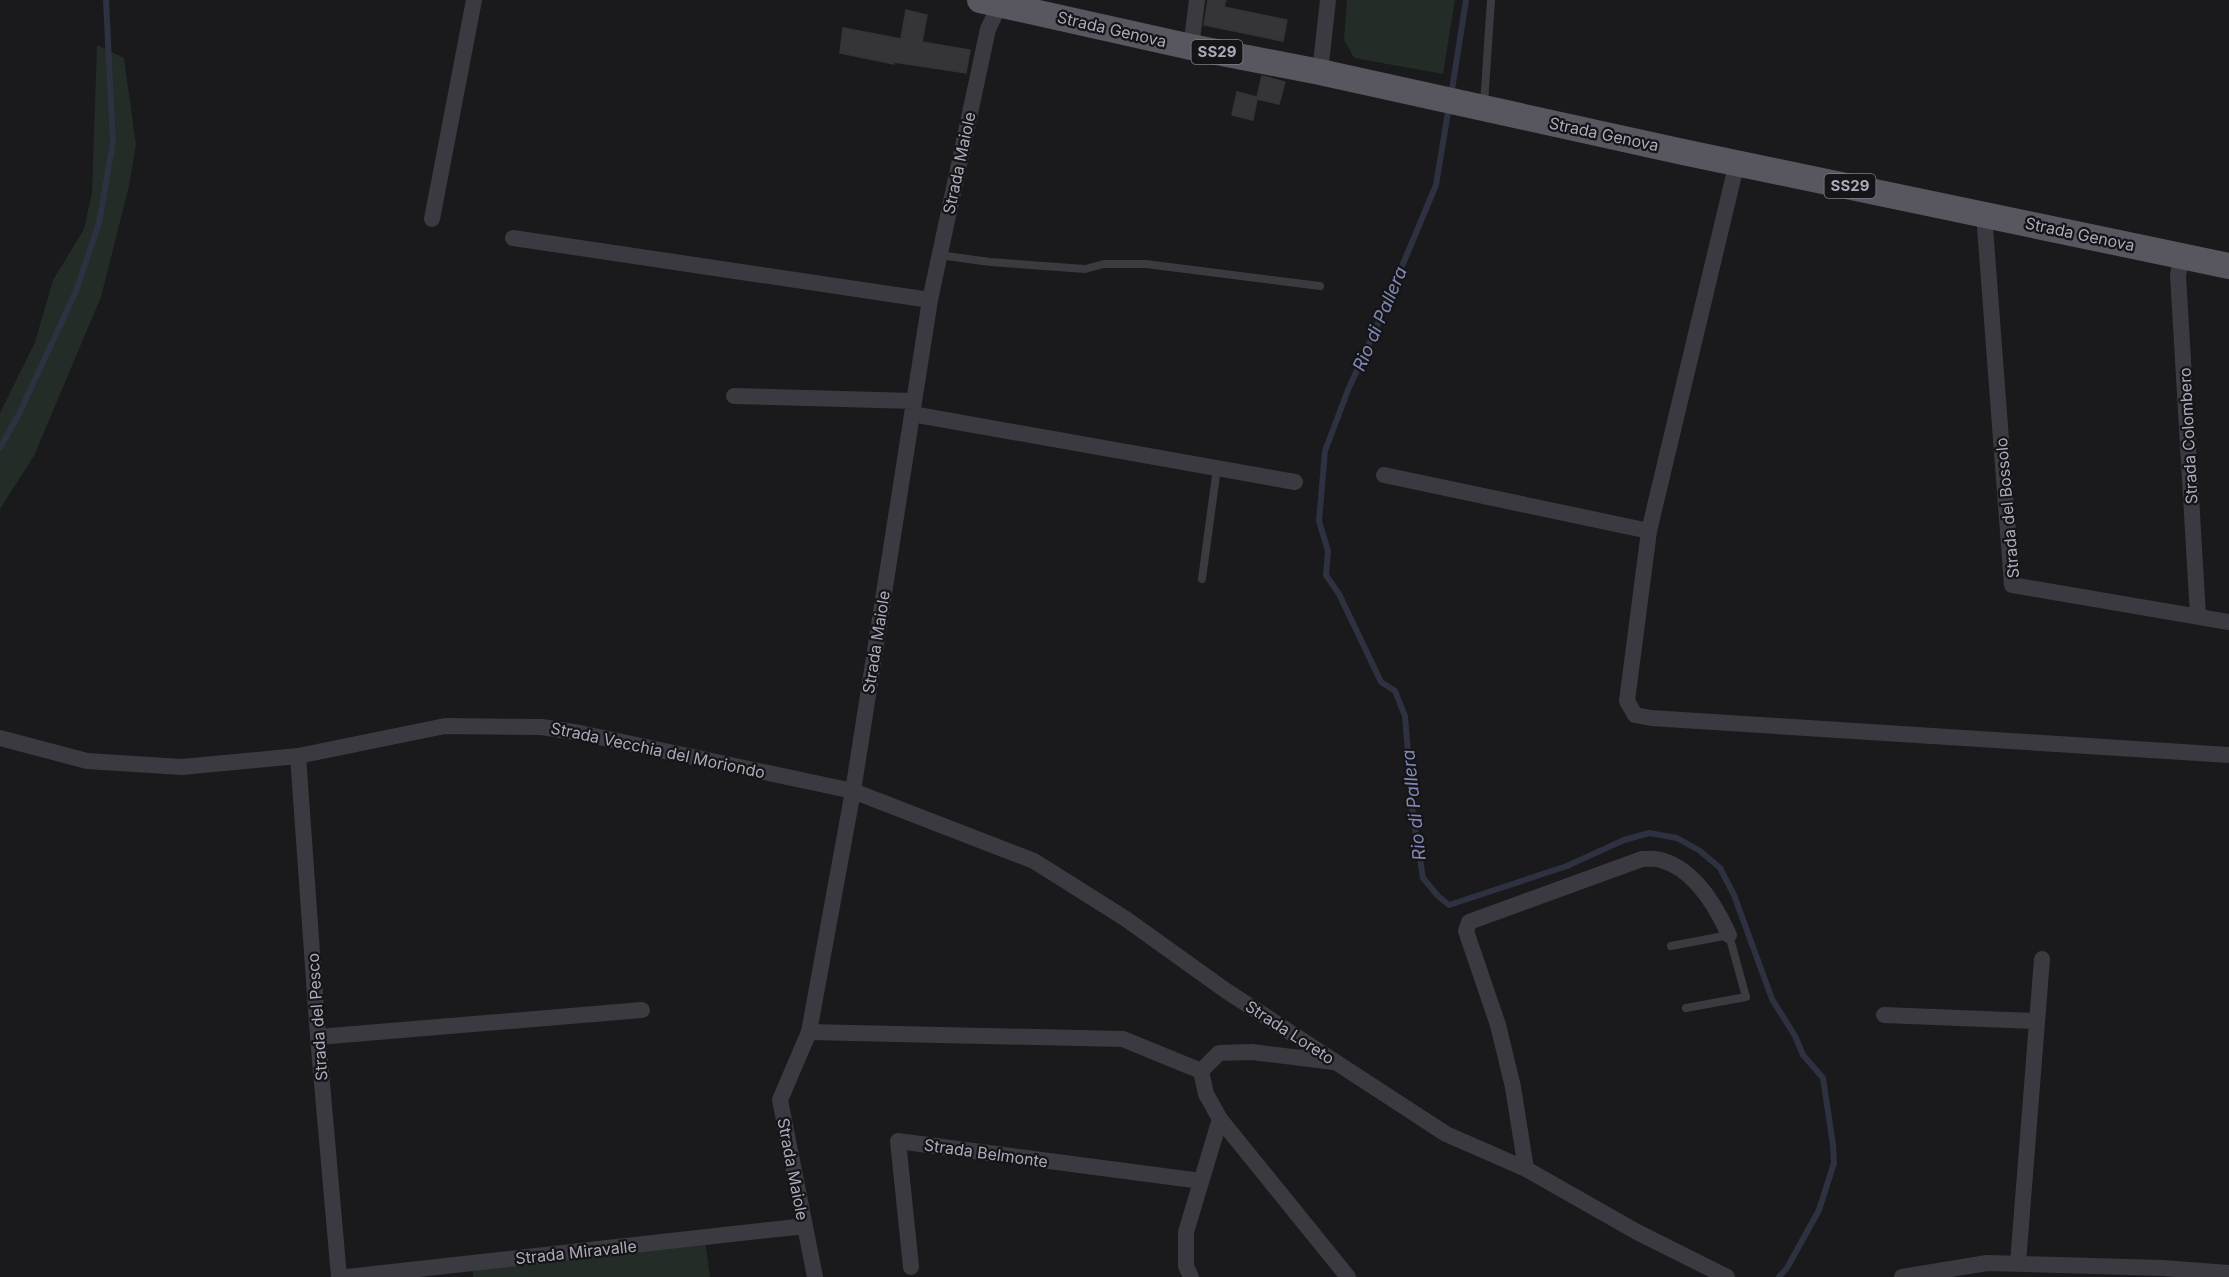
<svg xmlns="http://www.w3.org/2000/svg" width="2229" height="1277" viewBox="0 0 2229 1277" font-family="Inter,sans-serif">
	<style>
		.green { fill: #232c27 }
		.lines { fill: none; stroke-linecap: round; stroke-linejoin: round }
		.stream { stroke: #2e3140; stroke-width: 6 }
		.building { fill: #353437; stroke: #353337; stroke-width: 1.5 }
		.lane { stroke: #3b3a40; stroke-width: 8 }
		.street { stroke: #3b3a40; stroke-width: 16 }
		.primary { stroke: #58565f; stroke-width: 26 }
		.labels { text-anchor: middle; stroke-width: 4.5; stroke-linejoin: round; paint-order: stroke }
		.shield { fill: #151416; stroke: #7f7e8a; stroke-width: 1.5 }
		.shield-label { font-size: 15px; font-weight: bold; fill: #adabbb }
		.street-label { font-size: 16px; fill: #adabbb; stroke: #151416 }
		.water-label { font-size: 18px; font-style: italic; fill: #8288b6; stroke: #151416 }
	</style>
	<rect width="100%" height="100%" fill="#1a191b"/>
	<path class="green" d="M1347,0H1455L1443,74L1354,58L1344,40Z
		M97,45L124,58L136,145L129,186L101,297L34,456L0,509V413L35,342L53,280L84,229L92,192Z
		M705,1240L710,1277H473V1267Z"/>
	<g class="lines">
		<path class="stream" d="M1451,96L1466,0
			M1449,106L1436,185L1374,333L1348,390L1325,451L1319,521L1328,551L1326,575L1339,594L1381,682L1395,691L1405,716L1413,815L1423,878L1438,896L1449,905L1567,866L1624,840L1649,833L1677,838L1700,851L1720,868L1734,895L1772,999L1795,1036L1803,1055L1823,1078L1833,1145L1834,1163L1819,1210L1787,1268L1779,1277
			M0,448L19,414L76,291L99,223L113,142L106,0"/>
	</g>
	<path class="building" d="M1208,0H1226L1224,7L1287,20L1283,41L1204,25Z
		M906,10L927,15L922,42L970,50L966,73L894,62V64L840,53L843,28L901,39Z
		M1262,76L1285,82L1279,104L1257,99L1253,120L1232,115L1237,92L1257,97Z"/>
	<g class="lines">
		<path class="lane" d="M1484,104L1491,0
			M939,255L990,262L1085,269L1104,264H1146L1320,286
			M1202,579L1217,468
			M1671,946L1729,935L1746,997L1686,1008"/>
		<path class="street" d="M1191,47L1197,0
			M1320,72L1328,0
			M1737,162L1649,531L1627,701L1635,715L1651,718L2229,755
			M1984,214L2012,585L2229,622
			M432,219L474,0
			M513,238L930,300
			M2182,256L2178,275L2198,616
			M734,396L914,401
			M912,414L1295,482
			M1384,475L1649,531
			M0,738L87,761L182,767L298,756L445,726L542,727L580,733L853,791L1034,861L1126,919L1225,990L1446,1134L1526,1169L1637,1232L1727,1277
			M298,756L318,1037L339,1277
			M1884,1015L2037,1021
			M809,1032L1123,1039L1201,1071L1219,1053L1252,1052L1334,1062
			M318,1037L642,1010
			M1201,1071L1206,1094L1220,1119L1348,1277
			M1526,1169L1513,1087L1498,1025L1466,931L1469,922L1642,859C1648,859 1655,858 1661,860C1694,869 1716,906 1729,935
			M2018,1263L2042,959
			M911,1267L898,1141L1201,1181
			M347,1277L805,1226
			M815,1277L780,1100L809,1032L853,791L930,300L988,29L1000,4
			M1191,1277L1186,1266V1232L1220,1119
			M1902,1277L1987,1263L2163,1268L2229,1273"/>
		<path class="primary" d="M980,0L1191,47L1320,72L1683,152L2229,266"/>
	</g>
	<g class="labels">
		<g class="shield">
			<rect x="1191.5" y="40" width="51" height="24" rx="4.5"/>
			<rect x="1824.5" y="174" width="51" height="24" rx="4.5"/>
		</g>
		<g class="shield-label">
			<text x="1217" y="57">SS29</text>
			<text x="1850" y="191">SS29</text>
		</g>
		<g class="street-label">
			<text transform="translate(1112 29) rotate(13)" y="6">Strada Genova</text>
			<text transform="translate(1604 134) rotate(12)" y="6">Strada Genova</text>
			<text transform="translate(959 163) rotate(-78)" y="6">Strada Maiole</text>
			<text transform="translate(2080 234) rotate(12)" y="6">Strada Genova</text>
			<text transform="translate(2188 436) rotate(-93)" y="6">Strada Colombero</text>
			<text transform="translate(2007 508) rotate(-95)" y="6">Strada del Bossolo</text>
			<text transform="translate(876 642) rotate(-81)" y="6">Strada Maiole</text>
			<text transform="translate(658 750) rotate(12)" y="6">Strada Vecchia del Moriondo</text>
			<text transform="translate(317 1017) rotate(-94)" y="6">Strada del Pesco</text>
			<text transform="translate(1290 1032) rotate(33)" y="6">Strada Loreto</text>
			<text transform="translate(986 1153) rotate(8)" y="6">Strada Belmonte</text>
			<text transform="translate(793 1169) rotate(79)" y="6">Strada Maiole</text>
			<text transform="translate(576 1252) rotate(-6)" y="6">Strada Miravalle</text>
		</g>
		<g class="water-label">
			<text transform="translate(1380 319) rotate(-67)" y="6">Rio di Pallera</text>
			<text transform="translate(1414 805) rotate(-96)" y="6">Rio di Pallera</text>
		</g>
	</g>
</svg>
